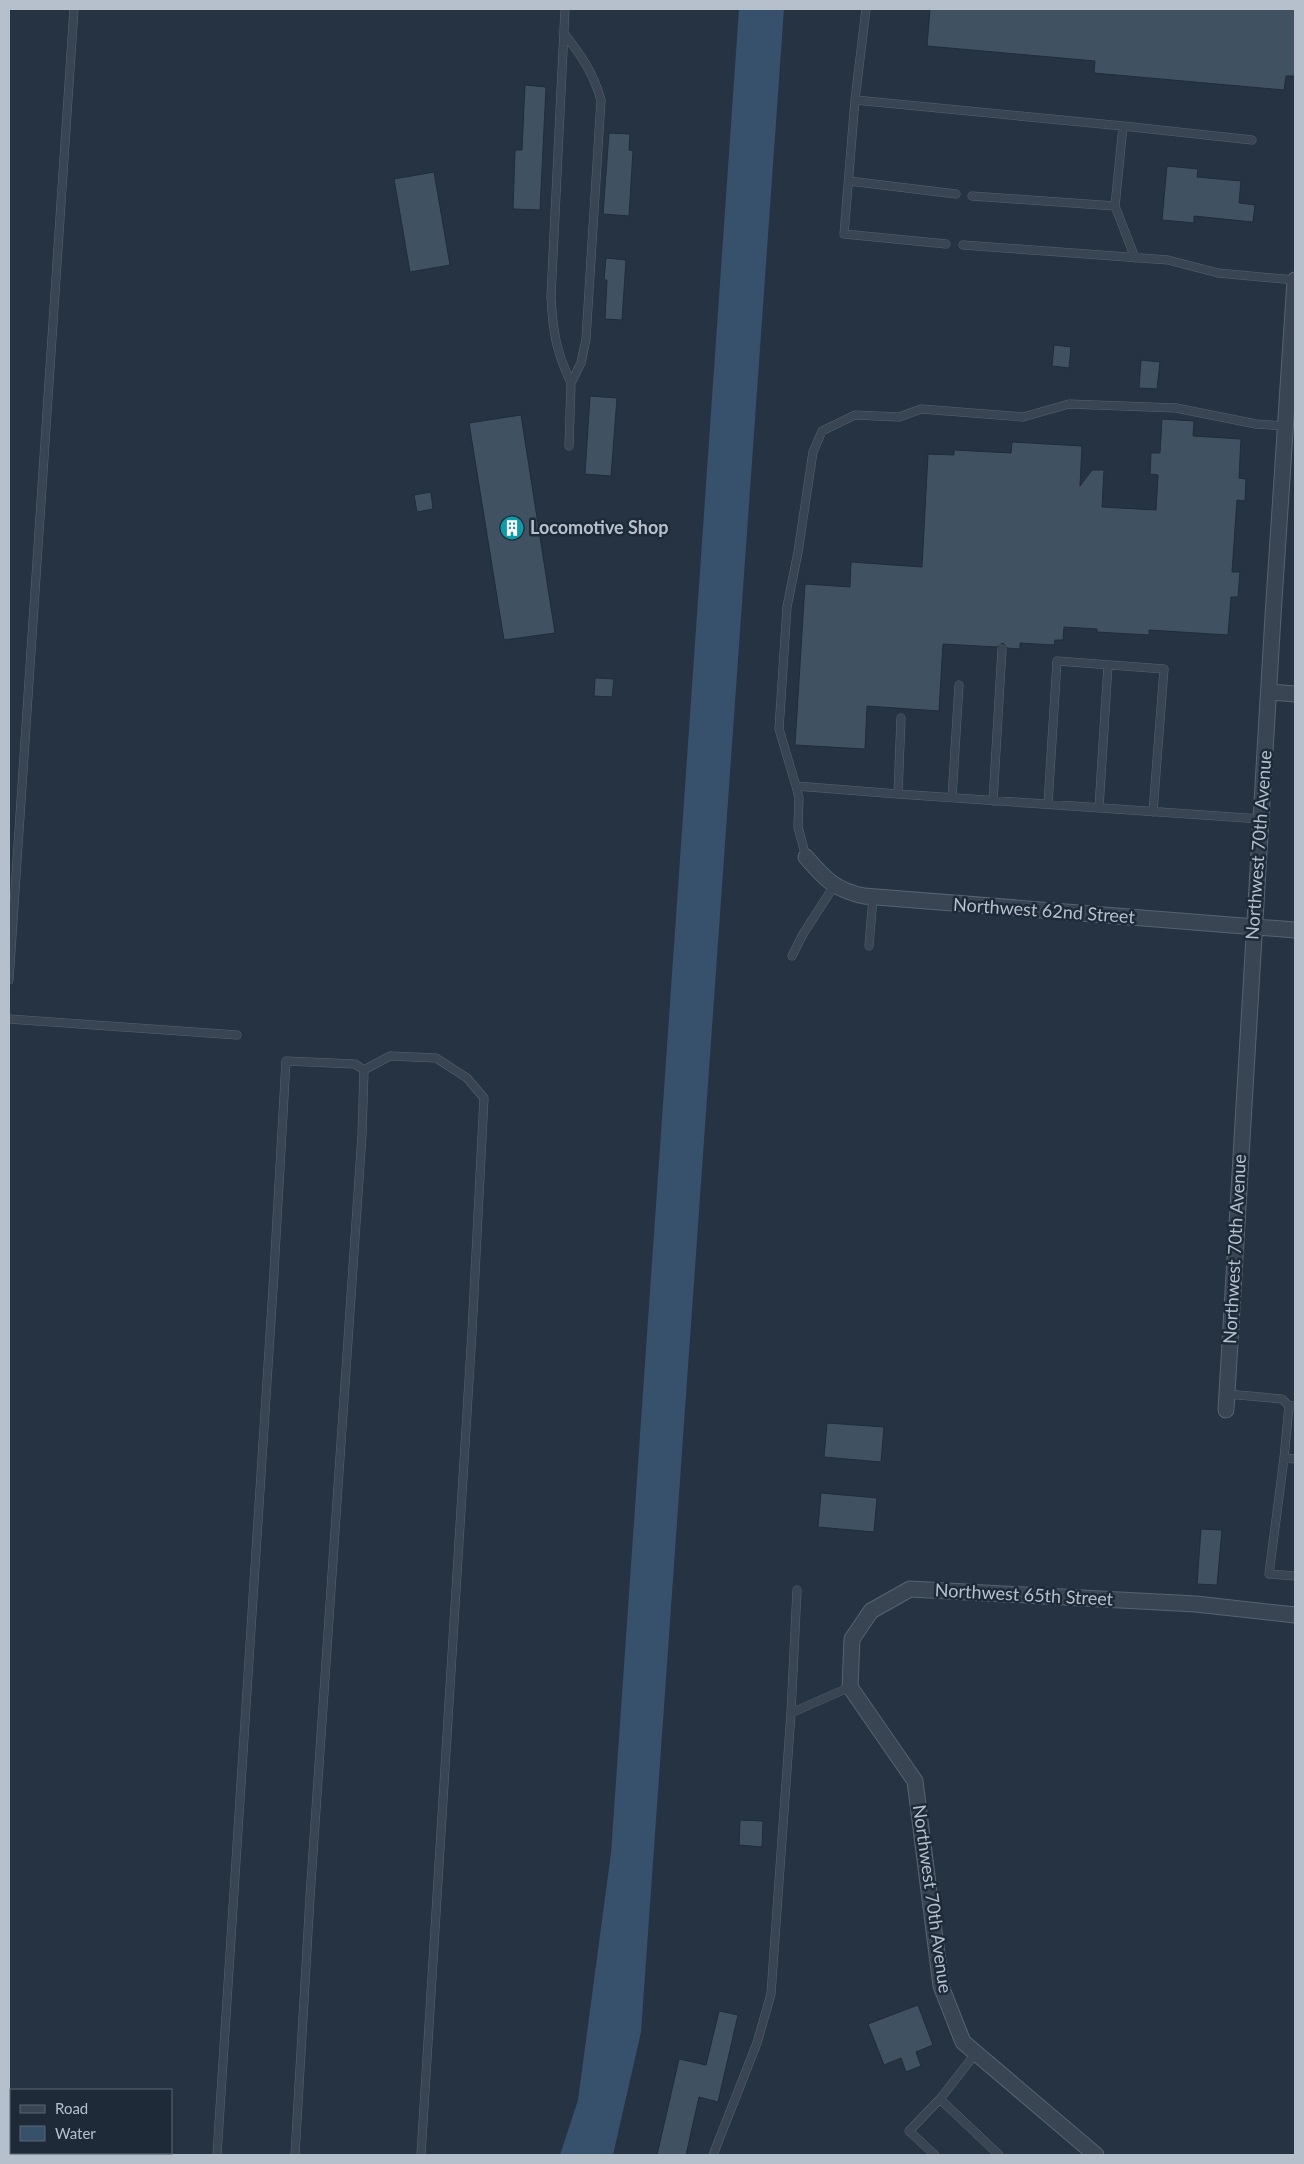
<svg xmlns="http://www.w3.org/2000/svg" width="1304" height="2164" viewBox="0 0 1304 2164" font-family="Lato,sans-serif">
	<style>
		.water { fill: #37506b }
		.building { fill: #405262; stroke: #202c3a }
		.lines { fill: none; stroke-linecap: round; stroke-linejoin: round }
		.service-casing { stroke: #576370; stroke-width: 9 }
		.minor-casing { stroke: #576370; stroke-width: 17 }
		.service { stroke: #394553; stroke-width: 8 }
		.minor { stroke: #394553; stroke-width: 15 }
		.labels { text-anchor: middle; stroke-width: 5; stroke-linejoin: round; paint-order: stroke }
		.poi-label { font-size: 18px; font-weight: bold; fill: #b6c0cd; stroke: #1e2a38; text-anchor: start }
		.street-label { font-size: 18px; fill: #b6c0cd; stroke: #1e2a38 }
	</style>
	<rect width="100%" height="100%" fill="#253343"/>
	<path class="water" d="M739,9H784L641,2032L613,2155H560L578,2100L611,1853Z"/>
	<path class="building" d="M930,9H1295V76H1286L1284,90L1094,73L1095,61L927,46Z
		M525,85L546,87L540,210L513,209L515,150H522Z
		M609,133L630,134L629,150L633,151L629,216L603,214Z
		M1167,166L1198,169L1197,177L1241,181L1239,203L1255,205L1253,222L1194,216V223L1162,220Z
		M434,172L450,265L410,272L394,179Z
		M606,258L626,260L622,320L605,319L607,280H604Z
		M1054,345L1071,347L1069,368L1052,366Z
		M1141,360L1160,362L1157,389L1139,388Z
		M590,396L617,398L611,476L585,474Z
		M521,415L555,633L504,640L469,423Z
		M1162,419L1194,421L1193,436L1241,439L1239,478L1246,479L1245,501L1237,500L1232,572H1240L1238,597H1231L1228,635L1149,630V635L1097,632V629L1064,627L1063,640H1055L1054,645L1020,643V649L1007,648L1003,643L997,647L943,644L939,711L867,706L865,749L795,745L805,584L850,587L851,562L922,567L928,454L954,455V450L1011,453L1012,442L1082,446L1080,486L1092,470H1104L1102,507L1156,510L1158,475L1150,474L1151,453H1160Z
		M431,492L433,509L417,512L414,495Z
		M595,678L614,679L612,697L594,696Z
		M827,1423L884,1427L881,1462L824,1457Z
		M821,1493L877,1498L874,1532L818,1527Z
		M1201,1529L1222,1530L1217,1585L1197,1584Z
		M740,1820L763,1821L762,1847L739,1845Z
		M918,2005L933,2045L916,2052L921,2066L906,2072L901,2058L884,2065L868,2024Z
		M719,2011L738,2015L718,2102L699,2097L686,2155H657L679,2059L706,2065Z"/>
	<g class="lines">
		<defs>
			<path id="service" d="M565,9L551,297C553,332 556,351 571,383
				M563,32C581,55 593,72 601,100L586,339L581,363L571,383L569,446
				M855,100L866,9
				M849,181L956,194
				M972,196L1115,206L1135,258
				M1115,206L1123,126L1252,140
				M946,244L844,234L855,100L1123,126
				M963,245L1168,260L1218,273L1295,280
				M901,718L898,794L1261,819
				M796,786L898,794
				M952,798L959,685
				M993,801L1002,649
				M1048,804L1057,661L1164,669L1153,812
				M1099,808L1108,665
				M806,857L798,827L799,798L796,786L779,729L787,607L798,552L813,452L822,431L855,415L899,417L921,409L1023,417L1069,404L1176,408L1256,424L1285,426
				M869,946L873,897
				M792,956L803,934L834,886
				M9,980L74,9
				M9,1019L237,1035
				M1227,1394L1282,1399L1289,1406
				M1284,1458L1289,1406H1295
				M1295,1459L1284,1458L1269,1574L1295,1576
				M791,1713L850,1687
				M940,2099L976,2053
				M217,2155C242,1791 266,1426 286,1061L355,1064L364,1070
				M295,2155L310,1897L362,1135L364,1070L390,1056L436,1058L467,1078L484,1098L472,1332L421,2155
				M713,2155L757,2043L771,1994L791,1713L797,1590
				M935,2155L909,2131L940,2099L999,2155"/>
			<path id="minor" d="M1269,692L1295,694
				M806,857C825,879 835,890 864,896L1295,930
				M1226,1410L1273,616L1295,280
				M1096,2155L963,2042L941,1986L915,1781L850,1687L852,1639L871,1611L910,1589L1196,1604L1295,1615"/>
		</defs>
		<use href="#service" class="service-casing"/>
		<use href="#minor" class="minor-casing"/>
		<use href="#service" class="service"/>
		<use href="#minor" class="minor"/>
	</g>
	<defs>
		<symbol id="building-disc" viewBox="-11 -11 22 22"><circle r="9.5" fill="#0f9aa8" stroke="#1e2a38"/><path d="M-4-6H4V6H1V3H-1V6H-4ZM-2.5-4.3h1.7v1.8h-1.7ZM.8-4.3h1.7v1.8H.8ZM-2.5-1h1.7V.8h-1.7ZM.8-1h1.7V.8H.8Z" fill="#fff"/></symbol>
	</defs>
	<g fill-rule="evenodd">
		<use href="#building-disc" x="498" y="514" width="28" height="28"/>
	</g>
	<g class="labels">
		<g class="poi-label">
			<text x="530" y="534">Locomotive Shop</text>
		</g>
		<g class="street-label">
			<text transform="translate(1259 845) rotate(-86)" y="6">Northwest 70th Avenue</text>
			<text transform="translate(1044 911) rotate(4)" y="6">Northwest 62nd Street</text>
			<text transform="translate(1235 1249) rotate(-87)" y="6">Northwest 70th Avenue</text>
			<text transform="translate(1024 1595) rotate(3)" y="6">Northwest 65th Street</text>
			<text transform="translate(932 1899) rotate(82)" y="6">Northwest 70th Avenue</text>
		</g>
	</g>
	<rect width="1304" height="2164" fill="none" stroke="#b6c0cd" stroke-width="20"/>
	<rect x="10" y="2089" width="162" height="65" fill="#1e2a38" stroke="#5b6674"/>
	<rect x="20" y="2105" width="25" height="8" fill="#394553" stroke="#5b6674"/>
	<text x="55" y="2114" font-size="15" fill="#b6c0cd">Road</text>
	<rect x="20" y="2126" width="25" height="15" fill="#37506b" stroke="#5b6674"/>
	<text x="55" y="2139" font-size="15" fill="#b6c0cd">Water</text>
</svg>
